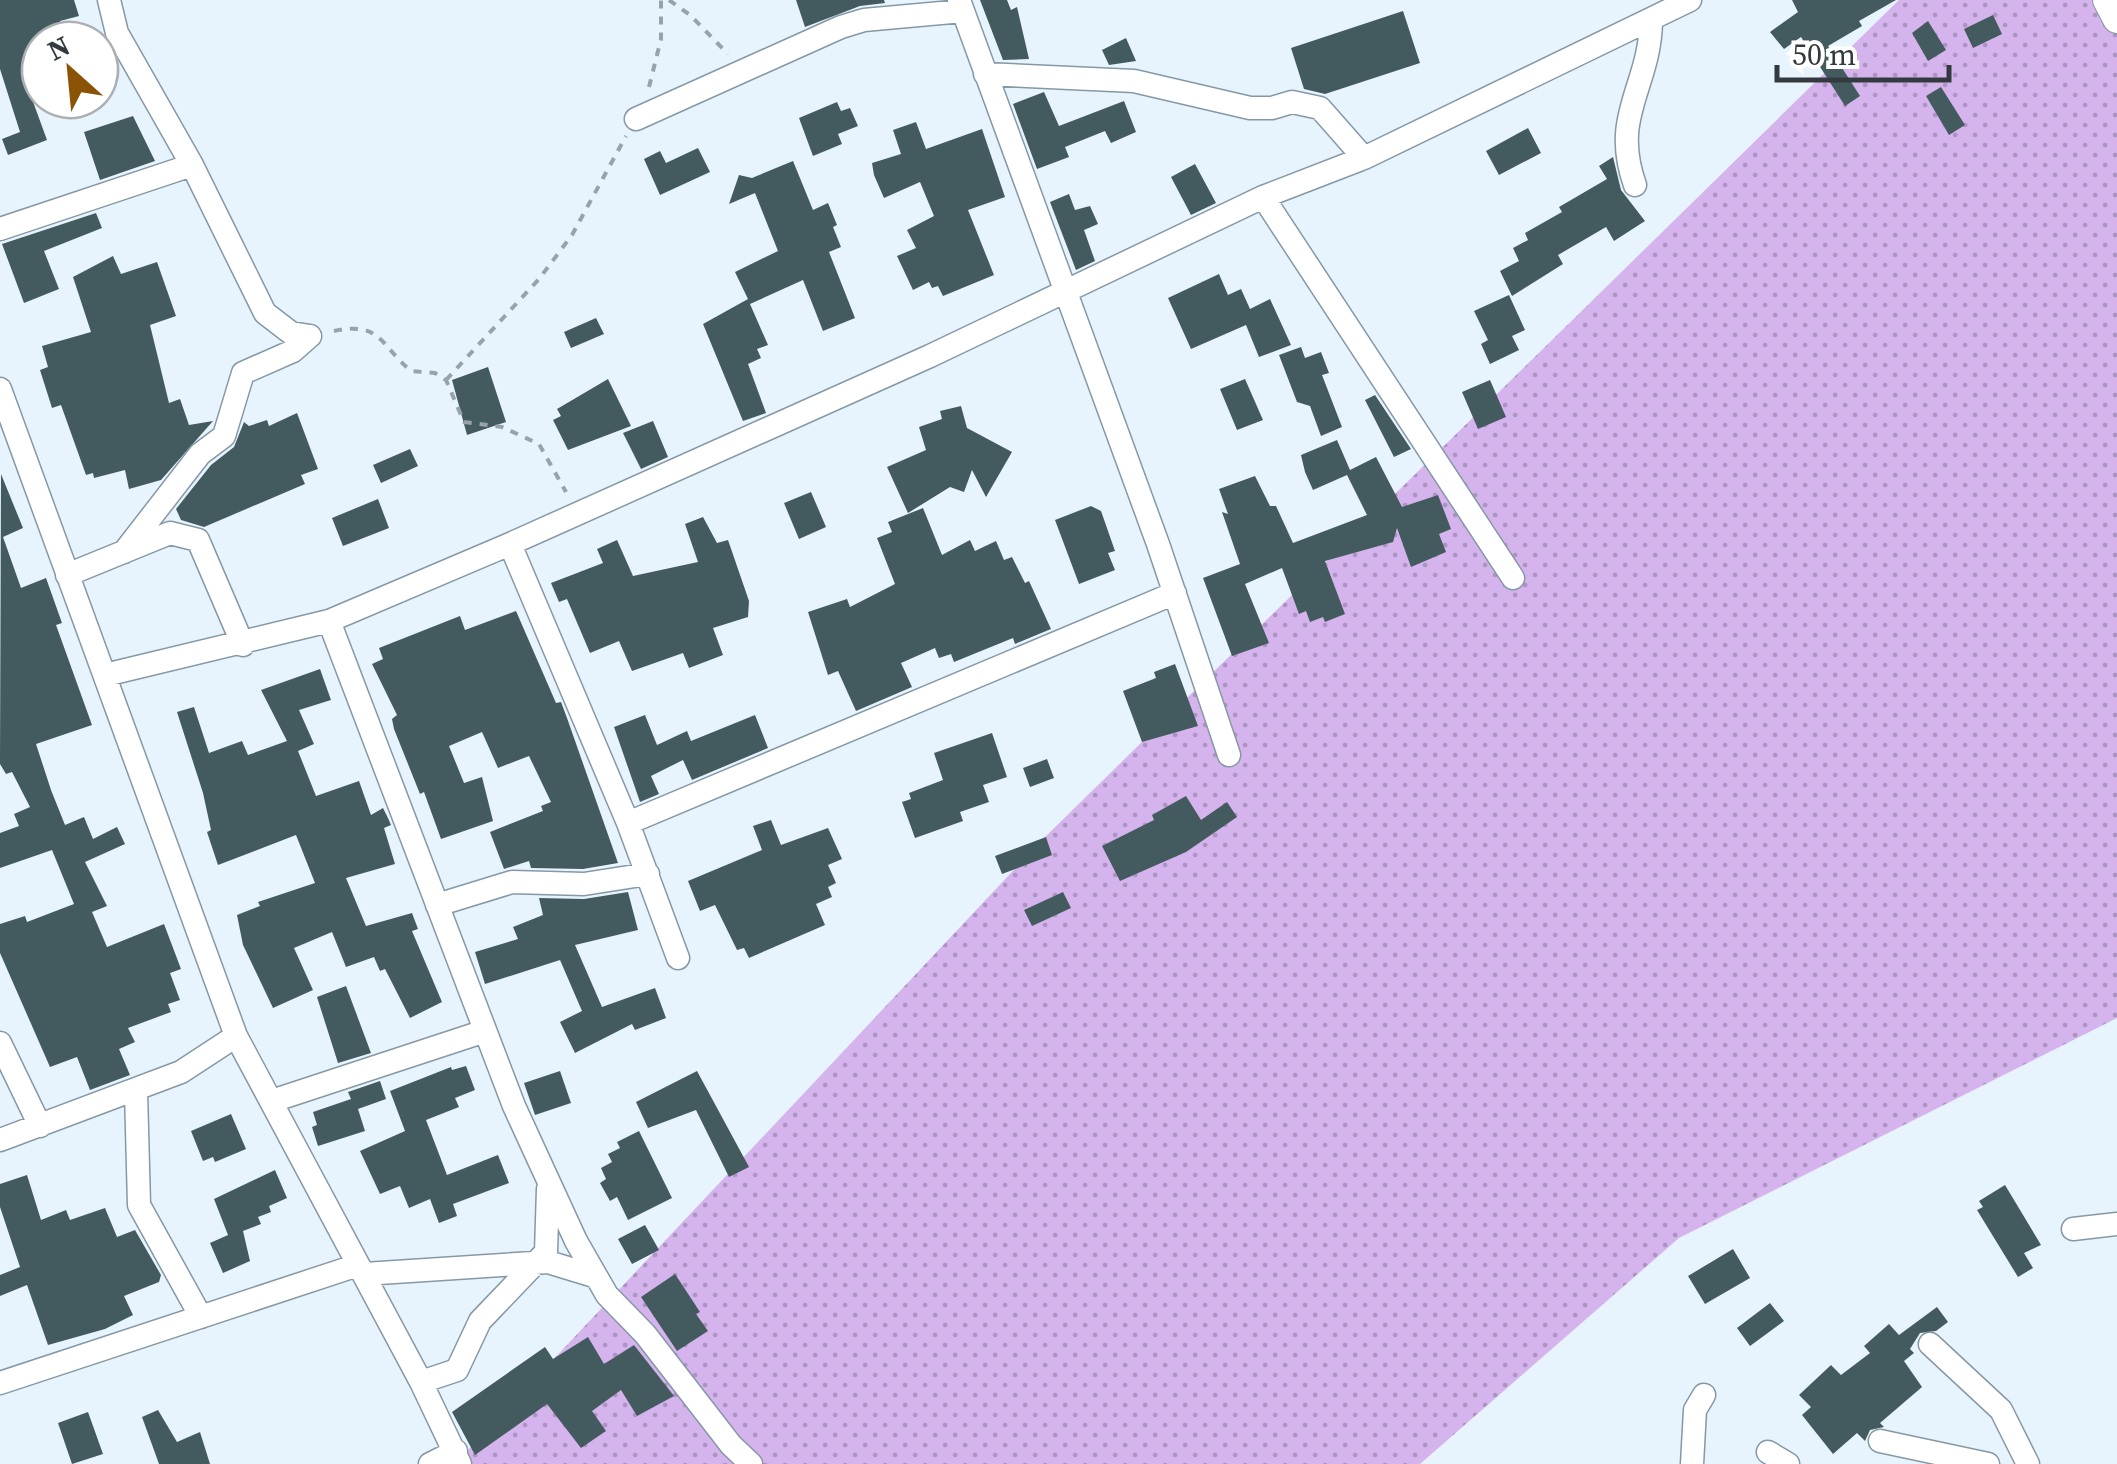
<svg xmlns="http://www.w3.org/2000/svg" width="2117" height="1464" viewBox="0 0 2117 1464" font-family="'Source Serif 4',serif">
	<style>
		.grass { fill: url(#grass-dots) }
		.building { fill: #435b5e }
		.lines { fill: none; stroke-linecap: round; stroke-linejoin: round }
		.minor-casing { stroke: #8598a6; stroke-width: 25 }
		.major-casing { stroke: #8598a6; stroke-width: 30 }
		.path { stroke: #98a2aa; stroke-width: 4; stroke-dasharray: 8 8; stroke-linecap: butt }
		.minor { stroke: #fff; stroke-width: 22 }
		.major { stroke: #fff; stroke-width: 28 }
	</style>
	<defs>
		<pattern id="grass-dots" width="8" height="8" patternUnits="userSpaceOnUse" patternTransform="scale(2.5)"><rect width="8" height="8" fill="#d5b3ed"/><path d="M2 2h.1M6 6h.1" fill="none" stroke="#ad93c1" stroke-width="1.8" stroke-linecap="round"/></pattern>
	</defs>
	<rect width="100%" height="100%" fill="#e8f4fd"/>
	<path class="grass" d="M1899,0H2117V1018L1679,1238L1420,1464H455L1043,839Z"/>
	<path class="building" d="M0,0H74L79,16L60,21L63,27L40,37V84L28,88L47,140L8,155L2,139L20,132L0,69Z
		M796,0H884L885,3L860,6L805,27Z
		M980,0H1007L1011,10L1017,7L1029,59L1003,60Z
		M1792,0H1896L1859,21L1862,26L1828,46L1860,96L1845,106L1801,37L1784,49L1770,32L1798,12Z
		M1403,11L1420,63L1325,94L1304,89L1291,48Z
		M1993,15L2002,34L1973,48L1964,29Z
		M1928,21L1946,50L1928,61L1912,33Z
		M1126,38L1136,61L1109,65L1102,50Z
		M1941,87L1965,125L1949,135L1926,96Z
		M1044,92L1059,126L1124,101L1136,132L1111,143L1105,131L1065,147L1069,157L1037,169L1013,104Z
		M837,102L841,111L850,108L858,126L838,134L842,144L813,156L799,118Z
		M133,116L155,161L100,180L84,132Z
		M916,122L926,149L982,129L1005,197L968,210L994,275L943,296L938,286L932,288L929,282L913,290L897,256L916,248L907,230L934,216L920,182L884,198L874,175L872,163L901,154L893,130Z
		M1528,128L1541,153L1499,175L1486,151Z
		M698,148L710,172L660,195L644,159L660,151L666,163Z
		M1613,157L1621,190L1645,221L1614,241L1606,227L1558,255L1563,264L1512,296L1500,271L1519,261L1513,248L1528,240L1525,233L1562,212L1559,207L1607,179L1599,166Z
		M793,161L813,210L828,203L837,225L833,227L841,247L829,252L855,318L823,331L803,280L750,304L768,345L757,349L761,358L748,364L766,413L743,421L703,324L748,299L735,272L778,251L755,193L729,204L739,175L752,178Z
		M1195,164L1216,203L1191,215L1171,177Z
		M1069,194L1075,210L1090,206L1098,224L1084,230L1095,261L1076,270L1050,202Z
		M96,213L102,228L44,251L59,289L24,303L2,244Z
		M113,256L121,274L157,262L176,316L150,325L169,403L180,399L189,425L213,421L161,480L129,489L125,470L94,478L93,473L86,475L61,405L52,408L40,370L48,367L42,346L91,332L73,277Z
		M1219,274L1228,295L1241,289L1250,309L1270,299L1291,345L1259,357L1246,325L1191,349L1168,298Z
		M1509,295L1525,330L1512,336L1519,350L1490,364L1481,344L1488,340L1474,311Z
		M596,318L604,334L571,348L564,332Z
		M1301,347L1305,358L1321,352L1329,373L1322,375L1342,427L1321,436L1310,406L1297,402L1279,355Z
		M488,367L506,422L467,435L452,380Z
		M608,379L631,426L568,450L553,420L561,416L557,409Z
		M1245,379L1263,420L1237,430L1220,389Z
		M1490,380L1506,417L1478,429L1462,392Z
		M1375,395L1411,449L1394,457L1365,400Z
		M961,406L967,428L1012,452L986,497L972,470L964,492L950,487L908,513L887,467L926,450L919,427L942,419L940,411Z
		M297,413L318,469L301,475L305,484L204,527L181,520L176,509L211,465L234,447L244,422L249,426L267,420L269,426Z
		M653,421L668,457L641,469L623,433Z
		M1337,440L1350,470L1376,457L1402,507L1438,495L1451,529L1439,534L1446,552L1411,567L1397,528L1393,542L1325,561L1345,614L1325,622L1323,617L1310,622L1306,611L1299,614L1282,568L1245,584L1269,643L1232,656L1203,578L1240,564L1222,512L1228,514L1219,489L1255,476L1270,506H1276L1293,543L1367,515L1347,475L1313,490L1305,472L1301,455Z
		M410,449L418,466L381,483L373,465Z
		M1,474L23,528L3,537L21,588L46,578L62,623L56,625L92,725L36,744L51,790L65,825L84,817L93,839L117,827L125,844L85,862L107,906L92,912L107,947L164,924L181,969L170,973L180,1000L168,1004L171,1012L128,1028L135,1042L119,1049L130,1075L90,1090L77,1057L50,1067L0,953V924L25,916L27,922L74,904L52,850L0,868V833L19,826L14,814L30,807L12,772L6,774L0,764Z
		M811,492L826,527L799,539L784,503Z
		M378,499L389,528L343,546L332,518Z
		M1091,506L1101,511L1115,551L1108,553L1115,570L1079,584L1055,520Z
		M923,508L942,555L970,540L975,551L996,541L1004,560L1012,557L1025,583L1029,581L1051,629L1015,644L1013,638L954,662L951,654L939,658L935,648L901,663L912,687L856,711L838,671L828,675L808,612L847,599L850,607L895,584L877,538L892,532L888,522Z
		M703,517L717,543L728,540L749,601L748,617L713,628L723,655L689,668L683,653L632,671L619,641L590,653L567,599L559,602L551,583L603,563L597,549L617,540L633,576L698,562L685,524Z
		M516,611L556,703L561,702L567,718L618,863L583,869L531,868L529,861L504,869L490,832L543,811L541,806L551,802L529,756L498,768L482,732L449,746L464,783L482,777L493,821L441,839L424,792L420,794L394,729L392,719L397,715L372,664L383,659L379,648L460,616L465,630Z
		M1175,664L1198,726L1142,742L1123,691L1156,678L1154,672Z
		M320,669L331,700L299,710L314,744L298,751L316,796L359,781L371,815L383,808L388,818L391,825L384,828L395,864L346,878L366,926L412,913L418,929L412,931L442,1002L410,1018L385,969L380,971L374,957L346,967L332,932L294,948L313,990L273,1008L243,945L237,915L260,906L258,902L315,883L296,835L218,865L207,832L211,830L203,793L177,712L194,707L209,753L242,741L248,755L287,741L261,690Z
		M645,715L657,745L687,731L691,741L755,715L768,748L692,780L683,760L651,776L659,794L640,802L614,727Z
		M992,733L1007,777L983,785L989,802L960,812L963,821L915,838L902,802L911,799L909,793L943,780L934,753Z
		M1047,759L1054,778L1030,787L1023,768Z
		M1186,796L1201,820L1227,802L1237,817L1186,852L1120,881L1102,846L1154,820L1152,815Z
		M771,820L781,845L828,828L842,859L828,865L836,883L828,887L832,897L816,904L825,925L749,958L744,948L737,950L715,905L700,911L688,881L762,850L753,826Z
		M1046,837L1052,855L1002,874L995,856Z
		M628,892L638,930L575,945L602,1007L655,988L666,1018L635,1030L632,1024L575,1053L560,1022L582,1011L560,960L485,984L475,952L518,939L513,927L543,915L539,898L584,899Z
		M1063,892L1071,908L1032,926L1024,910Z
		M346,986L371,1053L338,1063L317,997Z
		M466,1066L475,1090L455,1098L459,1107L426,1120L447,1175L498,1155L509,1183L453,1204L457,1216L439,1223L430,1199L409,1208L400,1186L380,1194L360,1151L405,1131L390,1091L451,1067L452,1070Z
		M560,1071L571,1103L535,1115L524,1083Z
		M697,1071L749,1167L729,1177L696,1110L648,1128L636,1102Z
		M380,1081L386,1099L358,1109L365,1131L318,1146L312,1127L317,1125L313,1112L351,1099L348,1092Z
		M231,1114L246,1149L215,1162L213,1157L203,1161L191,1131Z
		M639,1131L672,1198L628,1220L617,1197L610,1201L600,1183L606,1179L601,1168L612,1162L608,1154L620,1148L617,1142Z
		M275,1170L287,1198L269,1206L271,1212L258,1217L261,1224L243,1231L250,1261L223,1273L210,1243L228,1235L214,1199Z
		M27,1175L41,1220L66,1210L70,1220L105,1208L117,1237L135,1230L161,1275L159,1282L124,1296L133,1315L105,1329L48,1345L27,1285L0,1296V1275L20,1267L0,1207V1184Z
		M2005,1185L2041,1245L2024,1253L2033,1268L2018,1277L1977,1210L1983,1207L1979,1201Z
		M645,1225L659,1250L632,1264L618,1239Z
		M1733,1249L1750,1278L1705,1304L1688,1276Z
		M675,1274L700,1312L696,1314L708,1331L677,1351L641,1297Z
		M1770,1303L1784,1321L1750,1346L1737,1328Z
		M1937,1307L1948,1322L1936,1331L1920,1333L1910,1349L1914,1353L1904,1361L1922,1387L1880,1423L1884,1427L1870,1430L1865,1441L1857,1433L1833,1454L1802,1415L1811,1407L1799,1395L1831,1365L1841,1375L1870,1353L1864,1346L1889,1324L1899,1335Z
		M588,1337L604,1364L634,1345L674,1396L637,1416L621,1390L592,1411L606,1431L581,1448L547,1404L475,1455L452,1412L545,1347L553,1359Z
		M158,1410L177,1442L200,1432L210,1464H159L142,1417Z
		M88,1412L103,1454L72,1464L58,1423Z"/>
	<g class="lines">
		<defs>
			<path id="minor" d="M109,0L117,33L192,165L265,313L291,333L310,336
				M959,0L1158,544L1229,755
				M985,74L1134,81L1250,108H1272L1292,102L1320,108L1364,158
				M636,119L841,27L864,20L963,11
				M1635,185C1610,115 1650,87 1651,21
				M1263,197L1513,578
				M0,229L192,165
				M0,389L236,1036L421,1382L460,1464
				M510,544L628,823L678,958
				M124,552L200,454L224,436L243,373L293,351L310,336
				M67,575L170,533L198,540L243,645
				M329,621L514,1106L576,1241L607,1295L645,1334L731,1445L751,1464
				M105,675L329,621L510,544L930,356L1263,197L1364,158L1690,0
				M628,823L1175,593
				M437,905L512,882L584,884L648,874
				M0,1043L40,1126
				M136,1091L139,1205L201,1317
				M272,1101L485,1031
				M0,1140L181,1072L236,1036
				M2073,1229L2117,1224
				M364,1274L548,1262L594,1276
				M1930,1344L2001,1410L2028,1464
				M421,1382L457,1370L480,1321L546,1252L548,1189
				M0,1383L358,1265
				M1880,1441L1988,1464
				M1768,1452L1788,1464
				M430,1464L456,1451
				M1692,1464L1695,1410L1704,1395"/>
			<path id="major" d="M2107,0L2117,19"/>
		</defs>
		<use href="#minor" class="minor-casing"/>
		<use href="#major" class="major-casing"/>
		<path class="path" d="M669,0L690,15L728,54
			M649,87L661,39V0
			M334,331C381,321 380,345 411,371L435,373L446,380L464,422L502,427L539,444L566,492
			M446,380L539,279L572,235L626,136"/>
		<use href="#minor" class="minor"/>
		<use href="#major" class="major"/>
	</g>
	<g transform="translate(70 70) rotate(333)"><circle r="48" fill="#ffffff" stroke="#adb0b3" stroke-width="2.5"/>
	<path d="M0-8L18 38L0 25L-18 38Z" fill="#8a5305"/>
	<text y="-15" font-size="28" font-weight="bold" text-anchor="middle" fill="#323a40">N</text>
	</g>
	<path d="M1777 65v15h172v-15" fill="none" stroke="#323a40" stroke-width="5"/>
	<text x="1792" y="65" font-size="30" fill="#323a40" stroke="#ffffff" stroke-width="8" paint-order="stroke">50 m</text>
</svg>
